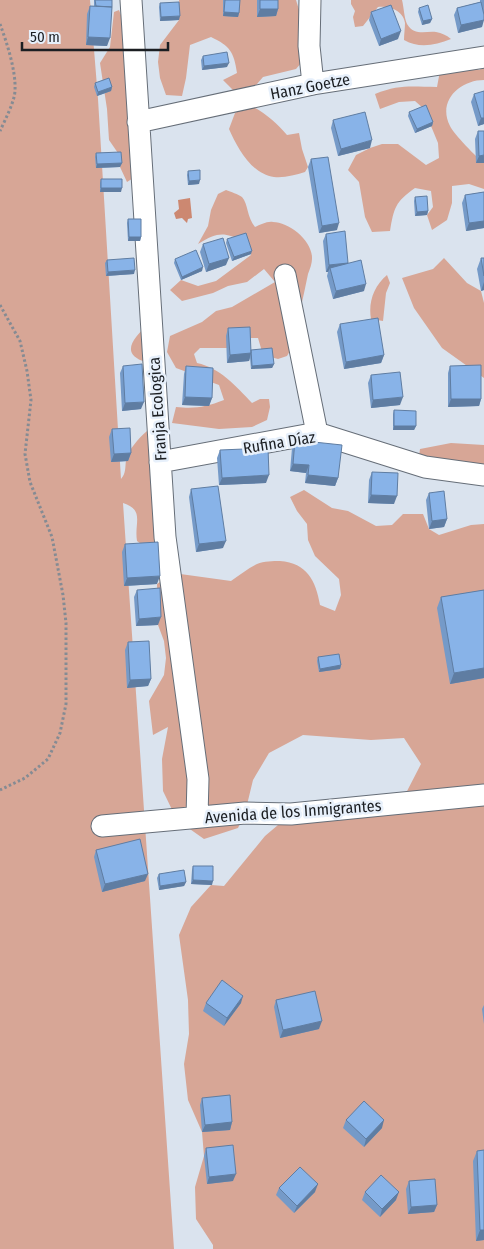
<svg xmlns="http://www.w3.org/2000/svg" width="484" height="1249" viewBox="0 0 484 1249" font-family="'Fira Sans Condensed',sans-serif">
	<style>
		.green { fill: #d7a696 }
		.water { fill: #cc8871 }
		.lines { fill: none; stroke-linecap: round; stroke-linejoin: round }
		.minor-casing { stroke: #666e78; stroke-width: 23 }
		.path { stroke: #858b93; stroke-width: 3; stroke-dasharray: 2.5 2.5; stroke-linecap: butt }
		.minor { stroke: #fff; stroke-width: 21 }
		.wall { fill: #759ac8 }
		.shaded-wall { fill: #5f7da2 }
		.building { fill: #88b3e8; stroke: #5f7da2 }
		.labels { text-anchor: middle; stroke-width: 5; stroke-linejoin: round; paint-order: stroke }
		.street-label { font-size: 16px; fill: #1b1e22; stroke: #e7f0fb }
	</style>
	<rect width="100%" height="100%" fill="#dae3ee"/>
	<path class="green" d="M0,0H90L98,99L121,479C126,473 125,468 126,460C129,449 138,439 147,431L153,438L159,541L152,544L144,546L137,541C134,523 145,510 123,503L174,1249H0Z
		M179,0H296L305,29L309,54L296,69L263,77L251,91L235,92L223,80L237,73C234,52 230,46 211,37L190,45L186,78L182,96L166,95L160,78L158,62L160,45L179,20Z
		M351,0H402C404,8 404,17 407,24C414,36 425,31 436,32C442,33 446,35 451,39C435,45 420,49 404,40C404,34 405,28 405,23C403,10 389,6 378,7L363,26L355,27L353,17L355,11L351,4Z
		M119,10L122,18V35L141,173L127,182L120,167V156L109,140L107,109L100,63L110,47L114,12Z
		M466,63L479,70L484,67V80C460,80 437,101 450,126C453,133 478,159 484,163V189L469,184L452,186V203L447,220L432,230L427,215L433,207L431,191L415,188C395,202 394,208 390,231L372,232L365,217L359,182L348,170L356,155L370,148L382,144H398L426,165L439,158L438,143L424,109L415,101L399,102L380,109L375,94C400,84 412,87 437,87L440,71Z
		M250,105C265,113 276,122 287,135L299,133L302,149L308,167L305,172C295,175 285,178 274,177C251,174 237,147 229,129L235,113Z
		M226,190C231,192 238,194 242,197C248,203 247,218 255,227C260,225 267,221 273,222C289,222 313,241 312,259C312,263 310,269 308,274C303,299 297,324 291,349L287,356L278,359L263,355L258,338H249L234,348H200L194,354L197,363C220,368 236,386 252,403L260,399H269L270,407L267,420L252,427L219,429L172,423L176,407C195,409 206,407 224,400L219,385C204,380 191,373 176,368L167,352L170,336L202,322L216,311L232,307L275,282L264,269L247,282L228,286L213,293L182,301L170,290L181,280L198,286L216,281L251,255L244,241C223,232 218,232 198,244L208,226L211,210L218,194Z
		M444,258L467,283L481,291L484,303V378L442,348L414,308L402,278L433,269Z
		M387,275L390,283L386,293L383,321L371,319C368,302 374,286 387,275Z
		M147,325L146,362C119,354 134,338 147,325Z
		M451,443L484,445V475L418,464L420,449Z
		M304,490L332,508L348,511L376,526L392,525L403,514H423L429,529L439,535L471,525L484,524V1249H213V1245L196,1219L195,1187L204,1156L202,1132L188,1100L184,1064L189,1034L188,1000L179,935L191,907L211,885L224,886L265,836L291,814L405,795L421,764L404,738L371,740L303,735L269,753L253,780L245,813L238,828L204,839L177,820L163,791L162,759L168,727L153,735L149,701L164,675L166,658L164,641L158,625L157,584L173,573L231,581C240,575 248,568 257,564C264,561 273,561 280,561C307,563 316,581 320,605L335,611L341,595L339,579L315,556L308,540L307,524L297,511L290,497Z"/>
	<path class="water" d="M190,198L192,218L188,219L187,223L182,218L176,219L174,213L179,209L178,200Z"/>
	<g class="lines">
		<defs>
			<path id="minor" d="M131,0L165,537L198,779L197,817
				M310,0L309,46L313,84
				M138,122L313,84L484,57
				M285,275L317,433
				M160,462L317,433L425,467L484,475
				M102,826L245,813L291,814L484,795"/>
		</defs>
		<use href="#minor" class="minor-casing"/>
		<path class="path" d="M0,24C7,43 16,71 15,90C15,101 5,120 0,131
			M0,305L20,341L27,371L31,400L25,454L30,482L52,537L63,595L66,623V704L60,733L48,759L25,778L0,790"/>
		<use href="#minor" class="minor"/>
	</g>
	<path class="wall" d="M94,0H112V7L107,46L86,45L87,14L90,6H94Z
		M223,0H240L239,13L238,17L223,16Z
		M257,0H278V9L276,16L257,17Z
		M480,0H484V12L483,13L482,27L458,33L454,15L457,8L480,2Z
		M160,3L179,20L160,21L159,7Z
		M419,8L432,19L430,23L422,25L418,12Z
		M371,12L398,39L379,46L369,20Z
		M203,56L227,67L202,70L201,60Z
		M95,83L112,87L111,91L97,96L94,87Z
		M474,94L484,124L478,126L471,102Z
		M409,112L433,122L432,126L415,133L408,116Z
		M333,120L370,148L338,156L331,128Z
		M478,131H484V163H476L475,139Z
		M96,153L122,163L120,167L96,168L95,157Z
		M311,159L337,230L319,233L308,167Z
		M188,171L199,184L188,185L187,175Z
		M101,179L121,192H100V183Z
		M484,192V228L466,231L462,203L465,195Z
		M415,197L428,211L427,215L415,216L414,201Z
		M128,219L141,237L140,241H128L127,223Z
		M326,234L348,263V264L364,291L333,299L327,276L328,272H326L323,241Z
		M227,239L251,254L232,261L226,243Z
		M203,244L226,265L206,272L200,252Z
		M481,258H484V290L481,291L477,269Z
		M175,259L202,271L181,280L174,263Z
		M107,260L134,274L106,276L105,263Z
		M340,324L384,355L381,363L344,369L337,332Z
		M228,328L251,350L274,364L272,368L251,369L250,358L249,361L227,363L226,336Z
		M123,366L141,409L122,411L120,373Z
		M186,366L212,398L209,406L182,405L184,374Z
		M450,366L481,399L479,406L448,407V373Z
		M371,375L400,405L371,408L368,383Z
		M394,410L416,426L414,430H393V414Z
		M112,429L131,453L128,461L111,462L109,437Z
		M295,440L338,478L335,486L305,483L306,473L290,471L292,448Z
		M220,450L266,483L219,485L217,458Z
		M372,472L394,504L368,503L369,480Z
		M191,489L223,548L196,552L189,497Z
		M429,493L447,519L444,527L429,529L426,500Z
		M125,544L157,584L124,586L122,552Z
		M137,590L158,625L136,626L134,597Z
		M484,590V678L450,684L437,608L441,597Z
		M128,642L151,679L148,686L127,688L125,650Z
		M318,657L341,665L340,669L319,672L317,661Z
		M96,850L145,881L102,892L94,857Z
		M193,866L212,885L191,884L192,870Z
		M159,874L186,882L184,886L159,890L157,878Z
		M276,1000L319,1029L280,1038L274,1007Z
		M206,1003H241L224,1026L203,1011Z
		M484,1005V1024L482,1009Z
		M202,1098L232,1122L230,1130L202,1132L200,1105Z
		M346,1120L382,1128L364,1147L343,1128Z
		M206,1148L233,1181L207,1184L204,1156Z
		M484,1150V1240L476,1241L473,1161L477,1151Z
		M409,1181L437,1205L434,1212L408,1214L406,1189Z
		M279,1188L315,1192L294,1213L276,1195Z
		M365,1192L396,1200L380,1217L362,1200Z"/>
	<path class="shaded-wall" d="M260,9H278L276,16L257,17Z
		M224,12L239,13L238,17L223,16Z
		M180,16L179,20L160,21L161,17Z
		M432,19L430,23L422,25L423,21Z
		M484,20L482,27L458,33L461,25Z
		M401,31L398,39L379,46L381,39Z
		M88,37L110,38L107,46L86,45Z
		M229,63L227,67L202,70L204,66Z
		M112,87L111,91L97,96L98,92Z
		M481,118H484V124L478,126Z
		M433,122L432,126L415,133L417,129Z
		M372,140L370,148L338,156L341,149Z
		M484,155V163H476L479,156Z
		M122,163L120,167L96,168L97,164Z
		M200,180L199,184L188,185L189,181Z
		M101,188H122L121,192H100Z
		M428,211L427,215L415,216L417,212Z
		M484,221V228L466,231L469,223Z
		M339,223L337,230L319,233L322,226Z
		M129,237H141L140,241H128Z
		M252,251L251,254L232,261L234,257Z
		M229,258L226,265L206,272L209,264Z
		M348,263L346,270L330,268L328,272H326L329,265Z
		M203,267L202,271L181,280L182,277Z
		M135,270L134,274L106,276L108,272Z
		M484,282V290L481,291Z
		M366,284L364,291L333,299L336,291Z
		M251,353L249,361L227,363L230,355Z
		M384,355L381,363L344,369L346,362Z
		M274,364L272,368L251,369L252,366Z
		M185,397L212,398L209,406L182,405Z
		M403,397L400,405L371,408L373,400Z
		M451,399H481L479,406L448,407Z
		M144,402L141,409L122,411L125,403Z
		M394,426H416L414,430H393Z
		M131,453L128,461L111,462L114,454Z
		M293,464L309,465L306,473L290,471Z
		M269,475L266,483L219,485L222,478Z
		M308,475L338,478L335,486L305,483Z
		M371,495L397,496L394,504L368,503Z
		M447,519L444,527L429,529L432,521Z
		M226,541L223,548L196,552L199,544Z
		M160,576L157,584L124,586L127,578Z
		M161,617L158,625L136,626L139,619Z
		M341,665L340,669L319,672L320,669Z
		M484,668V678L450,684L454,673Z
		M151,679L148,686L127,688L130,680Z
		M148,874L145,881L102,892L105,884Z
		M193,880L213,881L212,885L191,884Z
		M186,882L184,886L159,890L160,886Z
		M243,996L241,1003L224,1026L227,1018Z
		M322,1021L319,1029L280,1038L283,1030Z
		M384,1120L382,1128L364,1147L366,1139Z
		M232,1122L230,1130L202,1132L205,1125Z
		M236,1174L233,1181L207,1184L209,1177Z
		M318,1184L315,1192L294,1213L297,1206Z
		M399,1192L396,1200L380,1217L382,1209Z
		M437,1205L434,1212L408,1214L411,1207Z
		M480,1230H484V1240L476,1241Z"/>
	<path class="building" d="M95,0H112V7L96,6Z
		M225,0H240L239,13L224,12Z
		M260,0H278V9H260Z
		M179,2L180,16L161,17L160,3Z
		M481,2L484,15V20L461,25L457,8Z
		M391,5L401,31L381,39L371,12Z
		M428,5L432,19L423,21L419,8Z
		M90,6L112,7L110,38L88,37Z
		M227,52L229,63L204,66L203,56Z
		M109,78L112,87L98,92L95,83Z
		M484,91V118H481L474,94Z
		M426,105L433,122L417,129L409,112Z
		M365,112L372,140L341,149L333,120Z
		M478,131H484V155L479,156Z
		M121,152L122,163L97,164L96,153Z
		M328,157L339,223L322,226L311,159Z
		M200,170V180L189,181L188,171Z
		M101,179H122V188H101Z
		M484,192V221L469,223L465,195Z
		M427,196L428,211L417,212L415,197Z
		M128,219H141V237H129Z
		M345,231L348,263L329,265L326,234Z
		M246,233L252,251L234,257L227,239Z
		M223,238L229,258L209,264L203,244Z
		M196,250L203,267L182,277L175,259Z
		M134,258L135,270L108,272L107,260Z
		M481,258H484V276Z
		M361,260L366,284L336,291L330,268Z
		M378,318L384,355L346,362L340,324Z
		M250,327L251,353L230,355L228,328Z
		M272,348L274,364L252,366L251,350Z
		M142,364L144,402L125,403L123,366Z
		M481,365V399H451L450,366Z
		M186,366L213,368L212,398L185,397Z
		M400,372L403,397L373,400L371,375Z
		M394,410L416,411V426H394Z
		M130,428L131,453L114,454L112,429Z
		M295,440L342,445L338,478L308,475L309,465L293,464Z
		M268,448L269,475L222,478L220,450Z
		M372,472L398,473L397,496L371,495Z
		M218,486L226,541L199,544L191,489Z
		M444,491L447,519L432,521L429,493Z
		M158,542L160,576L127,578L125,544Z
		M160,588L161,617L139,619L137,590Z
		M484,590V668L454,673L441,597Z
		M149,641L151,679L130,680L128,642Z
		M339,654L341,665L320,669L318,657Z
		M140,839L148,874L105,884L96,850Z
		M193,866H213V881L193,880Z
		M184,870L186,882L160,886L159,874Z
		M222,980L243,996L227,1018L206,1003Z
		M315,991L322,1021L283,1030L276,1000Z
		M230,1095L232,1122L205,1125L202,1098Z
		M364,1101L384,1120L366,1139L346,1120Z
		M233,1145L236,1174L209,1177L206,1148Z
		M484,1150V1230H480L477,1151Z
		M300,1167L318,1184L297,1206L279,1188Z
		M381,1175L399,1192L382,1209L365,1192Z
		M435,1179L437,1205L411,1207L409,1181Z"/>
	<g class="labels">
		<g class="street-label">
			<text transform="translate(310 86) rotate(-11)" y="6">Hanz Goetze</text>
			<text transform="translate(157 409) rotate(-94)" y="6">Franja Ecologica</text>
			<text transform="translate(279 442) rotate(-9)" y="6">Rufina Díaz</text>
			<text transform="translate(293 811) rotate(-4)" y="6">Avenida de los Inmigrantes</text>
		</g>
	</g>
	<path d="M22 42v8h146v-8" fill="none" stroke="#1b1e22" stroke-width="2.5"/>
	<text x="30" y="42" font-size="15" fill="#1b1e22" stroke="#e7f0fb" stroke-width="4" paint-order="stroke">50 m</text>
</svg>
